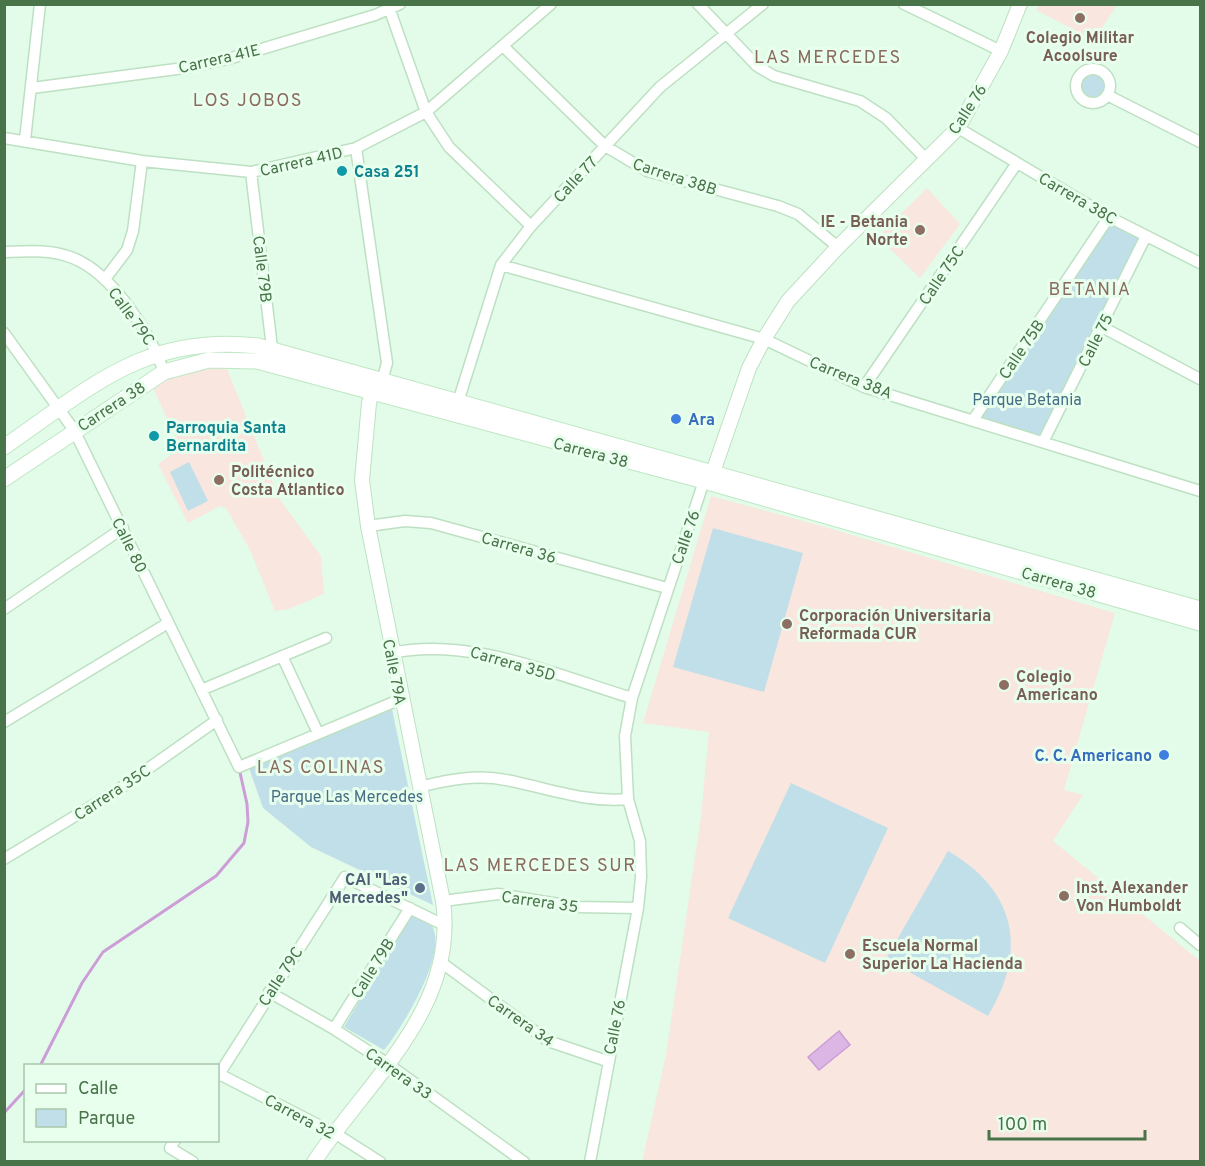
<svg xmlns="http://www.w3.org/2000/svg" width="1205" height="1166" viewBox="0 0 1205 1166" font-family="Overpass,sans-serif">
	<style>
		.education { fill: #f8e6df }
		.green { fill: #c1dfe9 }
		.water { fill: #dcb7e5; stroke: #cc9dd7; stroke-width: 1.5 }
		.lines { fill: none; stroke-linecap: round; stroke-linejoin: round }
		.stream { stroke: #cc9dd7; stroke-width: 3 }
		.minor-casing { stroke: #bee0c2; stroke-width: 13 }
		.tertiary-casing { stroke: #bee0c2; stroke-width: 16 }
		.secondary-casing { stroke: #bee7c3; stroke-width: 17 }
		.minor { stroke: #fff; stroke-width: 10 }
		.tertiary { stroke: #fff; stroke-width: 14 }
		.secondary { stroke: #fff; stroke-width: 15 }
		.education-dot { fill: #8d6e63; stroke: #e8ffee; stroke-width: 2 }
		.culture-dot { fill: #0f9aa8; stroke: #e8ffee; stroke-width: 2 }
		.shop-dot { fill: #3f7fe0; stroke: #e8ffee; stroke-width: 2 }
		.service-dot { fill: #5c6f8a; stroke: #e8ffee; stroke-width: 2 }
		.labels { text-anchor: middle; stroke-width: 6; stroke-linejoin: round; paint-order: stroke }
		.education-label { font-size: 16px; font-weight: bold; fill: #785e54; stroke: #e8ffee; text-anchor: start }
		.street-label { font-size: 16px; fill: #497349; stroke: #e8ffee }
		.culture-label { font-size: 16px; font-weight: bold; fill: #0d838f; stroke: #e8ffee; text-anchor: start }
		.park-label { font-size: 16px; fill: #466e85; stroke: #e8ffee }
		.shop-label { font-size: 16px; font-weight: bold; fill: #366cbe; stroke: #e8ffee; text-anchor: start }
		.service-label { font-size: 16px; font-weight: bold; fill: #4e5e75; stroke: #e8ffee; text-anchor: end }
		.neighbourhood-label { font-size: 18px; letter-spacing: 1.5px; fill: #8a6a5c; stroke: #e8ffee }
	</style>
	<rect width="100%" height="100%" fill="#e2fce9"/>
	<path class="education" d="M1039,4H1117V5L1094,40L1036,10Z
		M927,188L960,224L920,278L878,237Z
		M215,367L227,369L279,498L321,556L324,594L289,609L275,611L250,550L226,508L220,506L188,523L158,464L181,448L153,388L174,375Z
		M711,496L825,527L1115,613L1064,790L1083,795L1053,841L1200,961V1161L642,1162L666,1055L701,816L709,732L643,723Z"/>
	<path class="green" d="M1077 84a14 14 0 1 1 28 0a14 14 0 1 1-28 0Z
		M1109,217L1146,236L1043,442L973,420Z
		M189,462L208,501L188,511L170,472Z
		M713,528L803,553L764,692L673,667Z
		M392,709L433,905L311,847L263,808L249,768Z
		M791,783L888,828L825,963L728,918Z
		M948,851C1016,890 1028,950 988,1016L886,959Z
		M411,914C416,916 424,918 428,921C455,944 401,1030 384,1050L344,1027Z"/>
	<path class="water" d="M839,1031L850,1045L819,1070L808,1057Z"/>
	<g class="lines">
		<path class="stream" d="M40,1066L82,983L103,952L216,876L244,843L248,822L247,804L239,768
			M4,1113L26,1089"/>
		<defs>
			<path id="minor" d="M698,4L757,66L774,76L860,101L886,118L927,160
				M904,4L1001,51
				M388,5L426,112L449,147L531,226
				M504,47L605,146L647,171L778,206L798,214L838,247
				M1076 86a17 17 0 1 1 34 0a17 17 0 1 1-34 0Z
				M32,88L184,68L228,59L375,15L400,4
				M1107,95L1200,142
				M958,128L1109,217L1200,263
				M4,138L142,161L251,172L356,148L426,112L551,4
				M25,140L40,4
				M356,148L387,363L382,381
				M251,172L273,356
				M4,252C28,251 51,249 73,258C113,274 151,334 164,372
				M501,265L764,339L864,387L1200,491
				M105,279L127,250L133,231L142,161
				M1102,327L1200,379
				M4,333L74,430L239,767L401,699
				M864,387L1017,163
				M458,402L501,265L531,226L660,87L763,4
				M973,420L1109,217
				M1043,442L1146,236
				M368,526L405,521L431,523L667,588
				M4,609L123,528
				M391,653C471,636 555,675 632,698
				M282,656L318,733
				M201,690L326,638
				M4,722L168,623
				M419,787C447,780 477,774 506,780C548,788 585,803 628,799
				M4,859L115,792L217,720
				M443,901L498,894L577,907L638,908
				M1180,928L1200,945
				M442,963L548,1041L607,1061
				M269,992L334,1029L388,1064L524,1162
				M334,1029L410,908
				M219,1074L336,1134L380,1162
				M218,1076L345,877L446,926
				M175,1140L170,1148L193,1162
				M590,1162L638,908L641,877L640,841L628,799L625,736L632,698L704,481L709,476"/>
			<path id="tertiary" d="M713,472L749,368L764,339L788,301L838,247L958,128L1001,51L1020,4
				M314,1162C368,1080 458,1009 443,901L368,526L362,480L369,403L372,392L379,384"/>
			<path id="secondary" d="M4,447C91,387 146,333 258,346L1200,609
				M4,479L164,372L209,360L257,361L704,481L1200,623"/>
		</defs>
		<use href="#minor" class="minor-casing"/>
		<use href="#tertiary" class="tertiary-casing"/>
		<use href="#secondary" class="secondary-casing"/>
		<use href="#minor" class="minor"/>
		<use href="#tertiary" class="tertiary"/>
		<use href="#secondary" class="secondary"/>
	</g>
	<g class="education-dot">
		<circle cx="1080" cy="18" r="6"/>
		<circle cx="920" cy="230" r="6"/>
		<circle cx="219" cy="480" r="6"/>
		<circle cx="787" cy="624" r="6"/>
		<circle cx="1004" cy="685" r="6"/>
		<circle cx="1064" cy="896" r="6"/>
		<circle cx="850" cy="954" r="6"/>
	</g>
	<g class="culture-dot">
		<circle cx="342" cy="171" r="6"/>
		<circle cx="154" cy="436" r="6"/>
	</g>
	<g class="shop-dot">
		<circle cx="676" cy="419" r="6"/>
		<circle cx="1164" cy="755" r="6"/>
	</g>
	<circle class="service-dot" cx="420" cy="888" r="6"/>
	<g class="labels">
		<g class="education-label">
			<text x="1080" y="43" text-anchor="middle">Colegio Militar<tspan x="1080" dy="18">Acoolsure</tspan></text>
			<text x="908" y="227" text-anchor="end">IE - Betania<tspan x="908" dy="18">Norte</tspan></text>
			<text x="231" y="477">Politécnico<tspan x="231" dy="18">Costa Atlantico</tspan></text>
			<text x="799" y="621">Corporación Universitaria<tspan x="799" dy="18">Reformada CUR</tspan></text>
			<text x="1016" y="682">Colegio<tspan x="1016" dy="18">Americano</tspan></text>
			<text x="1076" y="893">Inst. Alexander<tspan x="1076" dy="18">Von Humboldt</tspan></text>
			<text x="862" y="951">Escuela Normal<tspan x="862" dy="18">Superior La Hacienda</tspan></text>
		</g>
		<g class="street-label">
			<text transform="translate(219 58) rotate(-13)" y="6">Carrera 41E</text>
			<text transform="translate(967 109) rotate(-57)" y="6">Calle 76</text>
			<text transform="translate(301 161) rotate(-13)" y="6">Carrera 41D</text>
			<text transform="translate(675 176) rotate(18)" y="6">Carrera 38B</text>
			<text transform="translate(575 179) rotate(-47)" y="6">Calle 77</text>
			<text transform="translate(1078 198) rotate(30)" y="6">Carrera 38C</text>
			<text transform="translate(263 269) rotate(83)" y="6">Calle 79B</text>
			<text transform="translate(941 275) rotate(-56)" y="6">Calle 75C</text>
			<text transform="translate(132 316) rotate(54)" y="6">Calle 79C</text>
			<text transform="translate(1095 340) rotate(-63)" y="6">Calle 75</text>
			<text transform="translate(1021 349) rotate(-56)" y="6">Calle 75B</text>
			<text transform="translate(851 377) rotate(22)" y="6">Carrera 38A</text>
			<text transform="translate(111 406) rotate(-33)" y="6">Carrera 38</text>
			<text transform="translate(591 452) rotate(15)" y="6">Carrera 38</text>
			<text transform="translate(685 537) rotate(-71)" y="6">Calle 76</text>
			<text transform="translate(130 545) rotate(64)" y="6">Calle 80</text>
			<text transform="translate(519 547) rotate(16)" y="6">Carrera 36</text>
			<text transform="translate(1059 582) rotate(16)" y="6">Carrera 38</text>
			<text transform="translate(513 663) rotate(16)" y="6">Carrera 35D</text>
			<text transform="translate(395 672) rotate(79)" y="6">Calle 79A</text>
			<text transform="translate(112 792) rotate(-33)" y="6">Carrera 35C</text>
			<text transform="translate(540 901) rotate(8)" y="6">Carrera 35</text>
			<text transform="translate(372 968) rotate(-58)" y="6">Calle 79B</text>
			<text transform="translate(280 976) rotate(-57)" y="6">Calle 79C</text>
			<text transform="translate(521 1020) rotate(35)" y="6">Carrera 34</text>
			<text transform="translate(614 1027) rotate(-79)" y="6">Calle 76</text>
			<text transform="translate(399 1073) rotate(35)" y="6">Carrera 33</text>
			<text transform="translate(300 1116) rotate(28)" y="6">Carrera 32</text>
		</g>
		<g class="culture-label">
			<text x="354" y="177">Casa 251</text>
			<text x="166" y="433">Parroquia Santa<tspan x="166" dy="18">Bernardita</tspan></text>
		</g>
		<g class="park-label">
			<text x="1027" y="405">Parque Betania</text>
			<text x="347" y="802">Parque Las Mercedes</text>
		</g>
		<g class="shop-label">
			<text x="688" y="425">Ara</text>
			<text x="1152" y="761" text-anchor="end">C. C. Americano</text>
		</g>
		<g class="service-label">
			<text x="408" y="885">CAI "Las<tspan x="408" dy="18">Mercedes"</tspan></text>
		</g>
		<g class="neighbourhood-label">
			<text x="828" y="63">LAS MERCEDES</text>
			<text x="248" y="106">LOS JOBOS</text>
			<text x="1090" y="295">BETANIA</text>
			<text x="321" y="773">LAS COLINAS</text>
			<text x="540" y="871">LAS MERCEDES SUR</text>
		</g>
	</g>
	<rect width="1205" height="1166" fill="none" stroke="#497349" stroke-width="12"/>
	<rect x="24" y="1064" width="195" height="78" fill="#e8ffee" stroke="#a8c7ac" stroke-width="1.5"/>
	<rect x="36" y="1084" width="30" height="9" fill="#ffffff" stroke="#a8c7ac" stroke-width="1.5"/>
	<text x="78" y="1094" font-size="18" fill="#497349">Calle</text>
	<rect x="36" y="1109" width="30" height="18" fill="#c1dfe9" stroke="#a8c7ac" stroke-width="1.5"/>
	<text x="78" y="1124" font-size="18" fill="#497349">Parque</text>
	<path d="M989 1130v9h156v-9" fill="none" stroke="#497349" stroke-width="3"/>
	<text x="998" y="1130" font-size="18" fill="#497349" stroke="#e8ffee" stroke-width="4.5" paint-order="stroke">100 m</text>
</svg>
